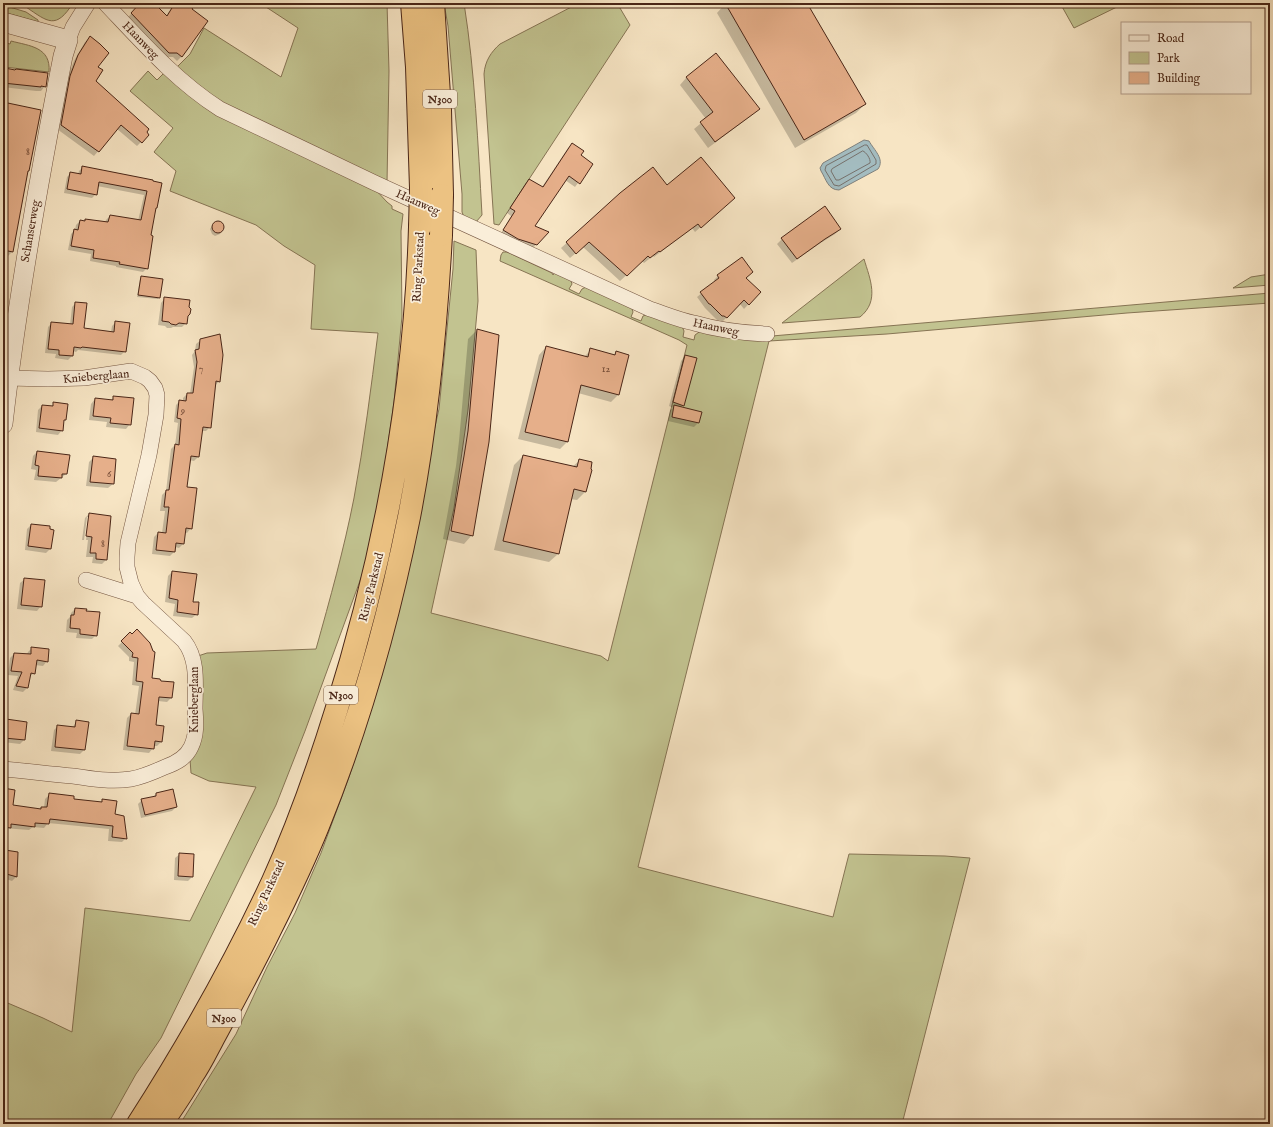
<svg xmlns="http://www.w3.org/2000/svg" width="1273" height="1127" viewBox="0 0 1273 1127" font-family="'IM FELL English',serif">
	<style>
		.green { fill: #c2c390; stroke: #867454 }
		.water { fill: #a3bcc0; stroke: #7f807c }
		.shadow { fill: #0003 }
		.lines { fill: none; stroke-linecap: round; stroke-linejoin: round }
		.shore { stroke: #76716c; stroke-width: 1 }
		.building { fill: #e6af8a; stroke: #4a2617 }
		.minor-casing { stroke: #755642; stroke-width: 16 }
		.tertiary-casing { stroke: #755642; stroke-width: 20 }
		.trunk-casing { stroke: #4a2617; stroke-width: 24 }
		.minor { stroke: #faeed9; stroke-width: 15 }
		.tertiary { stroke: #faeed9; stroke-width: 19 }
		.trunk { stroke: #ecc282; stroke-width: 22 }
		.trunk-bridge-casing { stroke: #4a2617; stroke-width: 24; stroke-linecap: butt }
		.trunk-bridge { stroke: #ecc282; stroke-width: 22 }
		.labels { text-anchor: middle; stroke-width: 3.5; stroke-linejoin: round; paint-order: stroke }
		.number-label { font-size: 10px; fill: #714834 }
		.shield { fill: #faeed9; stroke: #7f6251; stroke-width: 1 }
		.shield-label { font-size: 11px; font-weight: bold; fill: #4a2617 }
		.street-label { font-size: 12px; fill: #4a2617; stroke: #faeed9 }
	</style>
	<rect width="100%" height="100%" fill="#f7e5c4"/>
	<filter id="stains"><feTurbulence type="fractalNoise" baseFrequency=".005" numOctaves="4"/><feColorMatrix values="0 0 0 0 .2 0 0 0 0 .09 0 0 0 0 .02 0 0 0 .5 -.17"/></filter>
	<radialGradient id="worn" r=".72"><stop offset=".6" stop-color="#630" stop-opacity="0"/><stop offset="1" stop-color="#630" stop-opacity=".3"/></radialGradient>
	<path class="green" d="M31,3H73C56,30 48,22 26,7Z
		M268,3H387L389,71L387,183L229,108L176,68L190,54L204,28L281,77L298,28L266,7Z
		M444,3H464C475,73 478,144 482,215L476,222L464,217L462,212V194L448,26Z
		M579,3H617L630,25L499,225L494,224L484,74C485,61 491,52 500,44Z
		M1060,3H1125L1074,28Z
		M3,5L26,12L38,20V22L3,12Z
		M11,41C30,46 51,47 49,72L4,67L3,74V42L10,44Z
		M148,71L157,80L165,72L374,188L387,202L392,206V209L403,214L401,231L402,316L394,402L380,500L365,567L305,731L276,805L161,1038L136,1074L108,1124H3V1001L43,1018L72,1032L85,908L190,921L256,787L209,781L191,773L190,759L198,656L207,653L316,649C330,599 344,549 354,498C364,444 371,388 378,333L311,329L315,265L284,246L256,225L170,191L176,171L154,152L173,128L130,91Z
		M454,241L476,250L478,301L468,410L454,508L431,613L601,656L608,661L687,345L679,340L500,261L501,255L503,252H507L552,273L553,275L556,271L570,278L572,284L569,289L579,294L582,289L588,286L631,305L633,312L631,317L641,321L643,316L650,313L681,324L684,331L683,337L694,340L695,335L702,330L772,336L1270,293V303L1127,313L887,334L769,341L638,867L833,917L849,854L945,856L970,858L902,1124H180L236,1034L267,967L295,913L321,853L349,777L367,722L439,409L453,269Z
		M864,259C870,279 880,301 860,317L782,323Z
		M1270,274V285L1233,288L1251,277Z"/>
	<path class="water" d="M864,140L869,141C874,150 885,159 878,169L839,190C828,190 826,179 821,171L820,168L823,163Z"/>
	<path class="shadow" d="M142,3H153L166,16L175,3H196L191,10L206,22L181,57L177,61L173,57H164L127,18Z
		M725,3H806L865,104L856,113L795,148L717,13L725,4Z
		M90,38L94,81L148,135L137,146L117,129L94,156L57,129L66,82L74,61L85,42Z
		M716,55L752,115L708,148L694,129L706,119L680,85L686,78Z
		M5,69L45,86L41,91H36L3,87V71Z
		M3,103L27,172L12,252L8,256L3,254Z
		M573,144L579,156L592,164L575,187L565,180L533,227L547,232L532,249L500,235L511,216L507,213L525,184L529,180L542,187L568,148Z
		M83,167L152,180L150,236L147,268L143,272L116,267V266L90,261L91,254L68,250L71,234L75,230L76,225L80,221L84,222L86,220L105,223L106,220L110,216L138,221L144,195L97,186L96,194L92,198L64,193L67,177L71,173L78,174L79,171Z
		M667,186L728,203L695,232L692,228L654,257L653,256L644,263L642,261L620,281L583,247L570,258L561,248L621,194Z
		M219,222L223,224L224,228L220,234L215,236L212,234L210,229L214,223Z
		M840,229L835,234L819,244L792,263L777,244L782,239Z
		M718,276L745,278L760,292L744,309L740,304L722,322L720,320H717L705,308L697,297L715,282L714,280Z
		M142,277L159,297L158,299L137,297L140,279Z
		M165,298L187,316L186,323L182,327H173L171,328H167L165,326L158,325L161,303Z
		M3,302H5L3,318Z
		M76,303L83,329L111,332L112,326L116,322L125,351L121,355L78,350L76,352L73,351L72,356L68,360L55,358L56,354L45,353L48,327L52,323L70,325L72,307Z
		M477,330L472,535L464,544L443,539L456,466L459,441L468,339Z
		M201,340L219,381L215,386L210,427L206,431H202L198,457L194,461L189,460L186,488L191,528L187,533L184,532L183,544L179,548L175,547L174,552L170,556L152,554L154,537L158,533H162L165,511H160L162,495L166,491L171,449L175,445L178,423L174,422L176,405L180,401H183V398L187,394H190L194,367L192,355L195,351L196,344Z
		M546,347L584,357L591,350L614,355L616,352L619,394L611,402L578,393L567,442L560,449L518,439L539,355Z
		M685,356L683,405L681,408L700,413L698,423L694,427L668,421L670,410L673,408L669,406L681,361Z
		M114,397L130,424L126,429L106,427L107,422L89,420L91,404L95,399L110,401Z
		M54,404L65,419L63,422L62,430L58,435L36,432L38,410L42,406L51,407Z
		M37,452L66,474L56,482L34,480L36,470L31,469L33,456Z
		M523,456L572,467L579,461L586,491L577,500L570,499L558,554L549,562L494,550L514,465Z
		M93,458L113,484L108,488L86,486L89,462Z
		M89,514L106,560L102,564L92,563L93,557H86L88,540H86L89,517H87L84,540H82L85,518Z
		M31,525L50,549L46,553L25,550L27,529Z
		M172,572L192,603L197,614L192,618L173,616L175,604L165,602L168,576Z
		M25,579L41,606L37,611L17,609L20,583Z
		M75,609L85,610L96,635L92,639L76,638L77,633L66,632L67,620L70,617L71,613Z
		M130,634L151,678L171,698L167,702L158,701L155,726L163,727L161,742L157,746H153V748L149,753L123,750L127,718L131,714L135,715L139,686L132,685L134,662L129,661V657L118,646Z
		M32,648L47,661L43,666L35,665L34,673L29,677L27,688L23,692L13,690L18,676L8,675L10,658L14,654H27L28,652Z
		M6,720L24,740L20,744L3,742V723Z
		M77,721L84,750L80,754L51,751L54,730L58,726L72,728Z
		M3,789L12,806L40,809L41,808H44L45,799L49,795L73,800L100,803L103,800L114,815L126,838L122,842L108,841L109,829L48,823L44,828L33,827L29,830L3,828Z
		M156,794L176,807L172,811L141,818L138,804L142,800L153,797Z
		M3,851L17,853L16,877L12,881L3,878Z
		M180,854L192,877L188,881L174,880L175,858Z"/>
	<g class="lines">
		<path class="shore" d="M865,145H867L876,160V164L839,186L834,185L825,170L826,166Z
			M863,151C866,152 871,159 870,163L839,180H836L831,171L832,169Z"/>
	</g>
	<path class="building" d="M140,3H154L167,16L175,3H196L192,9L208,21L182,57L177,53H169L131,13Z
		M725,3H807L866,104L804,140Z
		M90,36L100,44L109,53L98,67L103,70L96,81L149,129L147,132L149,135L142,143L121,125L99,152L61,125L70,76L78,55Z
		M716,53L760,109L715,142L700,122L713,112L686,77Z
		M5,68L15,70L16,69L48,73L46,87L41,86V87L3,83Z
		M3,102L41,110L29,171H28L13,252L3,250V165L6,152H3Z
		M572,143L584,151L581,155L593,164L580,184L569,176L535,226L549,232L537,245L518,239L503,230L515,211L510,208L529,179L543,187Z
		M701,157L735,198L701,228L698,224L660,252L659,251L650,258L648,256L627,276L589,242L576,254L566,242L620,193L653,167L667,185Z
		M82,166L153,180V181L162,183L157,208H156L151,235L153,236L148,269L119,264L120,262L93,258L94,250L71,246L74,229L78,230L80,220L85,221V219L108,222L110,215L141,220L147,191L99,182L97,195L67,189L70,172L81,174Z
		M825,206L841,229L825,239L797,259L781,238Z
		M212 227a6 6 0 1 1 12 0a6 6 0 1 1-12 0Z
		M742,257L753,272L746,278L761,292L749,305L744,300L727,318L724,316H722L710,304H709L700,292L719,278L717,275Z
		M141,276L163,279L160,298L138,295Z
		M164,297L190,300L189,307L191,309L190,314L188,316L187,324L179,323L176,325L171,324L169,322L162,321Z
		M75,302L87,303L84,328L114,332L115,321L130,323L126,352L82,347L81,348L74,347L73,356L59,355V350L48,349L51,322L73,324Z
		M477,329L499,335L489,442L473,536L451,531L464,456L468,431Z
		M220,334L223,355L220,382L216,381L211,428L203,427L199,457L191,456L187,487L197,488L192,529L186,528L184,544L176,543L175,552L156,550L158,532L166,533L169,507H164L166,490H169L175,444L179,445L181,419L177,418L179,400L186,401L187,393H193L197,362L195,350L199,349L200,339Z
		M546,346L588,357L590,348L615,355L616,351L629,355L619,395L581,385L568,442L525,432Z
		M685,355L697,358L684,406L673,402Z
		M113,396L134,398L131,425L110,423L111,418L93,416L95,398L113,400Z
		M53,402L68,404L66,420H64L63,431L39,428L42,405L53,406Z
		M674,405L702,412L699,423L672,417Z
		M37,451L70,455L67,474H62V478L38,476L39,466L35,465Z
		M523,455L577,467L579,459L592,462L591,469L592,470L586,492L574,489L559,554L503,541Z
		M93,456L116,459L114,484L90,482Z
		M89,513L111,516L107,560L96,559V553H90L92,537L86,536Z
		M31,524L50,526V529L54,530L51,549L28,546Z
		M172,571L197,574L193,602H199L198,615L177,612L178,600L169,598Z
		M24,578L45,580L42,607L21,605Z
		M75,608L87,609L86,611L100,612L97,636L80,634V629L70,628L71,615H74Z
		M137,629L150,643L153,651L155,652L152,678L160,679L161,681L174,682L172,698L159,697L156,725L164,726L162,742L155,741L154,749L127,746L131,713L139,714L143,682L136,681L138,658L132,657L133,653L121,641L130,632L132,634Z
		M31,647L49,649L48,662L37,660L35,674L31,673L28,688L16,686L22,672L11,671L14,653L31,654Z
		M6,719L27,722L25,740L4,738Z
		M76,720L89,722L85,750L55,747L57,725L75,727Z
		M3,788L15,790L13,805L41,809V807H47L49,793L74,796V799L102,802V799L117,801L115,814L124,816L127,839L112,837L113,826L50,819L49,824L35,823V827L11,824V828L3,827Z
		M173,789L177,807L145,815L141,799L156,796V793Z
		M5,850L18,852L17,877L3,873Z
		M179,853L194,854L193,877L178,876Z"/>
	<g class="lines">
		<defs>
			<path id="minor" d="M105,3C141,41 176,81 220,109L375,183L650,309C665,314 679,320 694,323C718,330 742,333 767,334
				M68,40L73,27L88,3
				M86,580L137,596
				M3,769C26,771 50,774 73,776C92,779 112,782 131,779C143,777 154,772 165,767C176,763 186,758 191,747C197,735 196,722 195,709C195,686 199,660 184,641L143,603L137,596L131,583L127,567V557L128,543L149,455L156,415L157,395L155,388L150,381L145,377L131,371L84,378L48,379L8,378"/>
			<path id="tertiary" d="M3,22L68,40L63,56C39,178 17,300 3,424"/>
			<path id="trunk" d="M412,3L417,67L421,188
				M433,3L440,110L442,195
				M138,1124C188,1046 234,965 273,881C298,826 318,769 336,711C386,552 415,393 420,227
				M161,1124C172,1108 183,1093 192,1076C201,1063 208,1048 215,1035C234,1000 253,965 270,930C287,896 304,861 318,826C358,727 388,622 409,517C427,424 436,329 441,235"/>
		</defs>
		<use href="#minor" class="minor-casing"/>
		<use href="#tertiary" class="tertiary-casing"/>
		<use href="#trunk" class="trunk-casing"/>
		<use href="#minor" class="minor"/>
		<use href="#tertiary" class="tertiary"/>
		<use href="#trunk" class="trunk"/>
		<defs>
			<path id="trunk-bridge" d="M420,227L421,188
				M441,235L442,195"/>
		</defs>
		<use href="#trunk-bridge" class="trunk-bridge-casing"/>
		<use href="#trunk-bridge" class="trunk-bridge"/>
	</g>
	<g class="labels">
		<g class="number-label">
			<text x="28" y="155">8</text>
			<text x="201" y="372">7</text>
			<text x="606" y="372">12</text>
			<text x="183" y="414">9</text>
			<text x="109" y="477">6</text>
			<text x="103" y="547">8</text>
		</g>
		<g class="shield">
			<rect x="423" y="90" width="34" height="18" rx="3"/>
			<rect x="324" y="686" width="34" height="18" rx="3"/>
			<rect x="207" y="1009" width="34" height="18" rx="3"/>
		</g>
		<g class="shield-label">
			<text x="440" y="103">N300</text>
			<text x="341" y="699">N300</text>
			<text x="224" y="1022">N300</text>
		</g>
		<g class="street-label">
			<text transform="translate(141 40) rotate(46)" y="4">Haanweg</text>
			<text transform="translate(418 202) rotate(24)" y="4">Haanweg</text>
			<text transform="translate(30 231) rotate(-80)" y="4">Schanserweg</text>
			<text transform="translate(418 267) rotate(-87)" y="4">Ring Parkstad</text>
			<text transform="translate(716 327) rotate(12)" y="4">Haanweg</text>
			<text transform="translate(96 376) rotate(-5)" y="4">Knieberglaan</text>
			<text transform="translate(371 587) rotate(-76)" y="4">Ring Parkstad</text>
			<text transform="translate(194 700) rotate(-90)" y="4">Knieberglaan</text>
			<text transform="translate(266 893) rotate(-65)" y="4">Ring Parkstad</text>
		</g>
	</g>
	<rect width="1273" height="1127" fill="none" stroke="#f7e5c4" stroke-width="16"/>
	<rect x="4" y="4" width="1265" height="1119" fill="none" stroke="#4a2617" stroke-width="2"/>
	<rect x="8" y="8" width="1257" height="1111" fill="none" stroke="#4a2617"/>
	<rect x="1121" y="22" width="130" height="72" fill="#faeed9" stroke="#b49e8b"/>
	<rect x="1129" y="35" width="20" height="6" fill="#faeed9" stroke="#b49e8b"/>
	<text x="1157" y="42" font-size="12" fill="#4a2617">Road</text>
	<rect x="1129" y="52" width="20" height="12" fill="#c2c390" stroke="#b49e8b"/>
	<text x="1157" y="62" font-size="12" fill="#4a2617">Park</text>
	<rect x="1129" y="72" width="20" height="12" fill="#e6af8a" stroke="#b49e8b"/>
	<text x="1157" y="82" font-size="12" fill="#4a2617">Building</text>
	<rect width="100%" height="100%" filter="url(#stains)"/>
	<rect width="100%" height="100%" fill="url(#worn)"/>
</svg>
